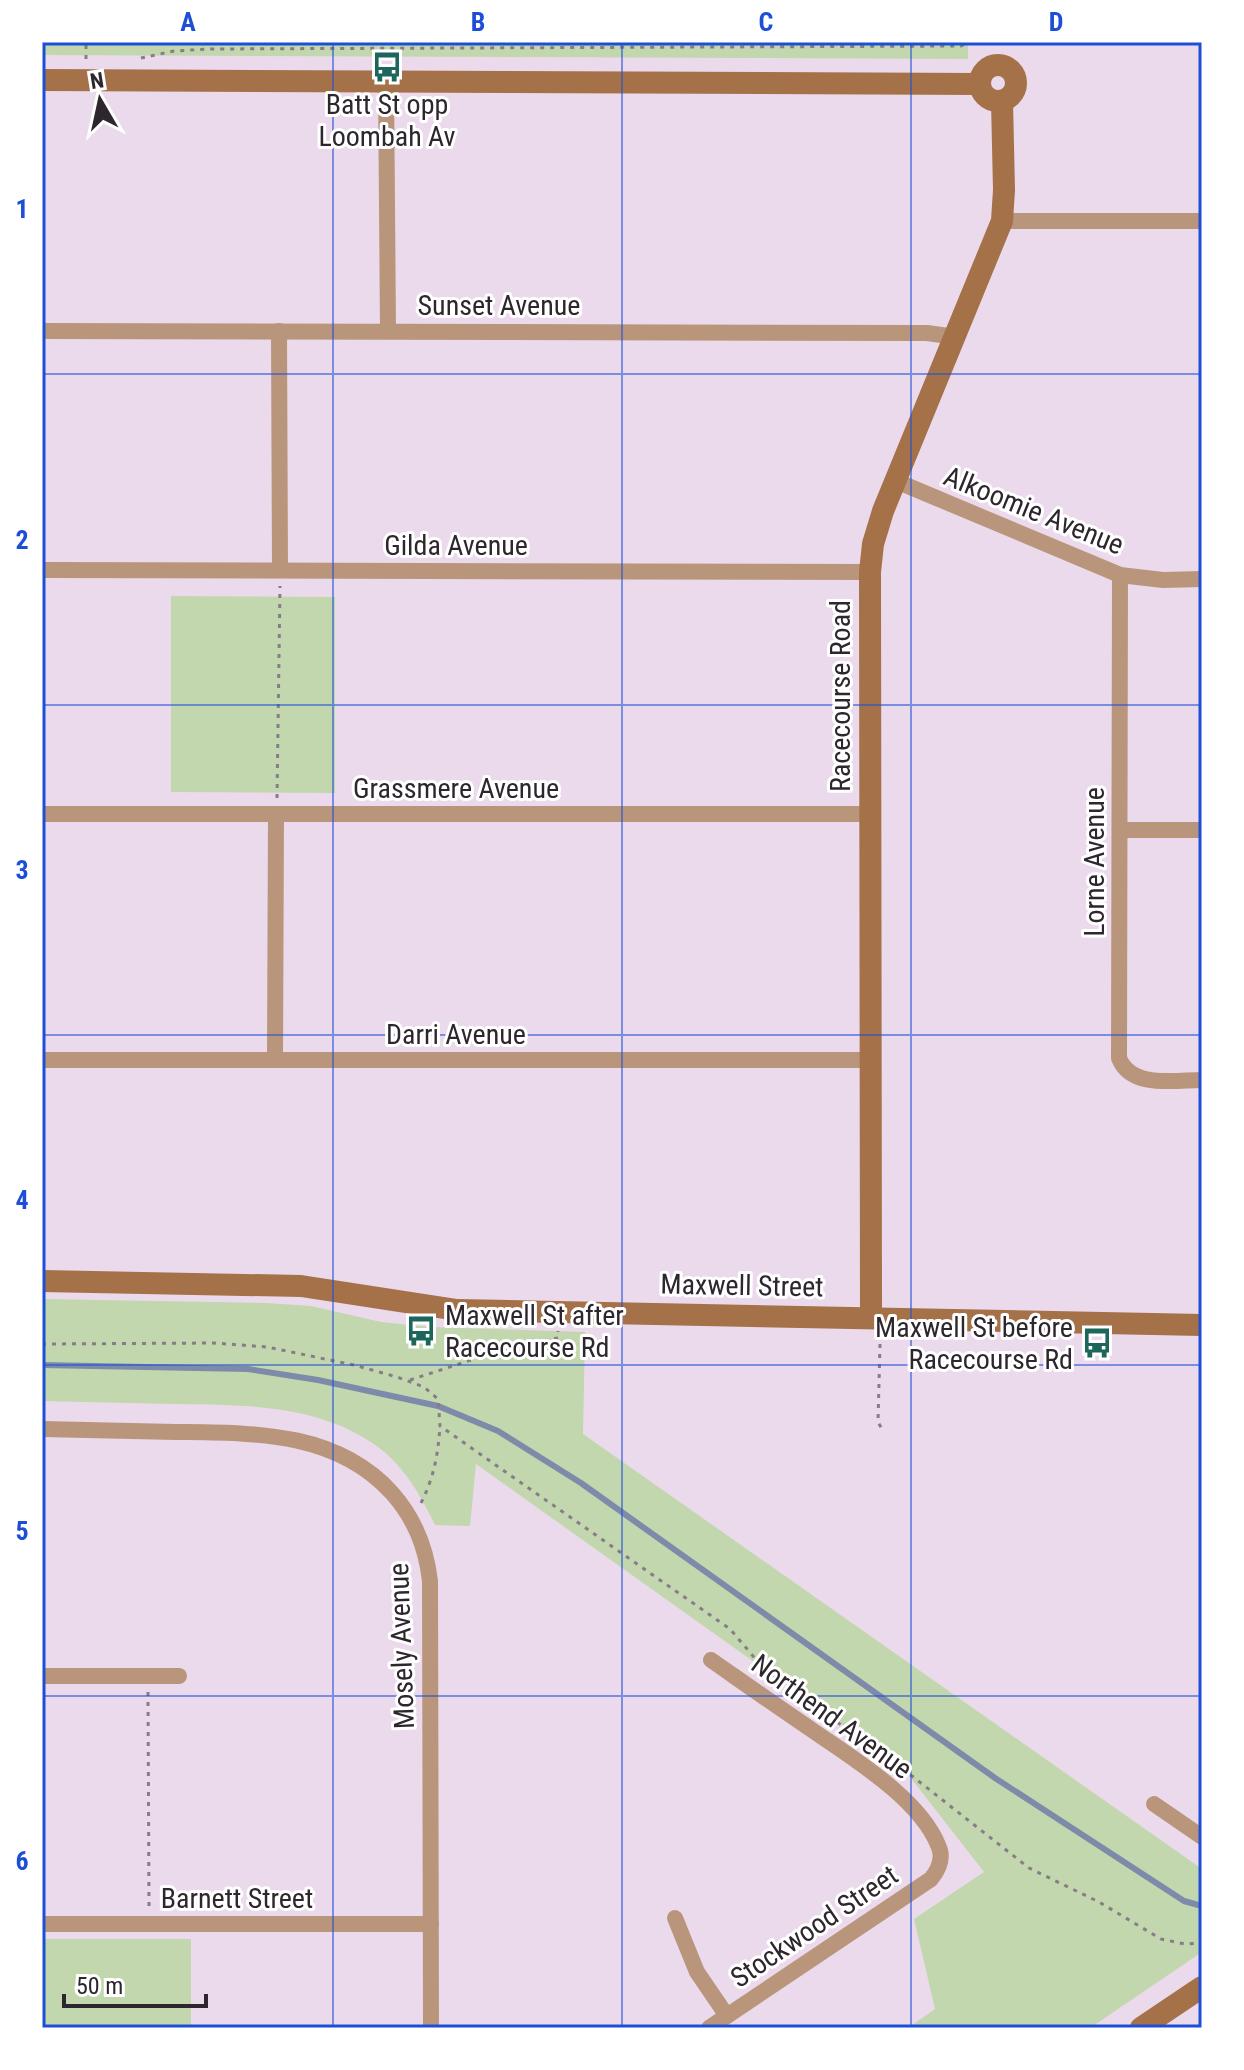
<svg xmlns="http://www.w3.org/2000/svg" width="1244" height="2070" viewBox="0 0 1244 2070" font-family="'Roboto Condensed',sans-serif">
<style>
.green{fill:#c2d7ad}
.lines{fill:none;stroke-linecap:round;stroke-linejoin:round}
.stream{stroke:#7d8aaa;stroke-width:6}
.path{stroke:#877c88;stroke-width:3;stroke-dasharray:4 6;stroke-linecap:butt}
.street{stroke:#b9967b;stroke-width:16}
.secondary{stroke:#a47148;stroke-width:22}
.grid{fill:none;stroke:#1d4ed8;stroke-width:2;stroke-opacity:0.55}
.labels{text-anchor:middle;stroke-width:6;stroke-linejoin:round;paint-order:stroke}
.poi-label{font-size:28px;fill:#2d272d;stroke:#fff}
.street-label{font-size:28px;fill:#2d272d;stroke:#fff}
.neatline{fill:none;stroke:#1d4ed8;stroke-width:3}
.grid-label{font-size:26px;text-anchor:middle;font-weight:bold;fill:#1d4ed8}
</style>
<rect width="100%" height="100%" fill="#ebdaec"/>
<g class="green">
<path d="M42,42H968V59L42,55Z"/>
<path d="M171,596L335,597V793L171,792Z"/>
<path d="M42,1299L267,1303L311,1306L381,1322L430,1327L585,1332L583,1434L1202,1869V1952L1090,2028H908L935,2009L914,1919L984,1872L903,1768L476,1464L470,1526L435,1525C421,1496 404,1466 378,1447C319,1403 240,1405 171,1404C128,1403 85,1402 42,1401Z"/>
<rect x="42" y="1939" width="149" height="89"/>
</g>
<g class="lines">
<path class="stream" d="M42,1365L248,1369L318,1380L438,1406L498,1431L581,1483L995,1778L1184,1901L1202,1906"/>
<g class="path">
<path d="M141,58L174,51L210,49L961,46L968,42"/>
<path d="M86,59V42"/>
<path d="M277,798L280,586"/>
<path d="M42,1344L214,1343L267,1347L354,1365L397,1377L424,1387L438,1399L440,1426L730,1629L759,1663L780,1681L912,1776L1029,1868L1099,1902L1161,1939L1185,1944L1202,1943"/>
<path d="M880,1344L878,1422L882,1429"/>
<path d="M410,1380L505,1349L558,1338V1331"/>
<path d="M421,1503C434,1477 438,1455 440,1426"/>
<path d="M148,1692L149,1908"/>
</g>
<g class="street">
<path d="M386,80L388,331"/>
<path d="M1002,221H1202"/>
<path d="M42,331L927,333L956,337"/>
<path d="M279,331L280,570"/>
<path d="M896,481L1120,575L1163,580L1202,579"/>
<path d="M42,570L870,572"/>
<path d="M1120,575L1119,1058C1131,1089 1175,1080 1202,1080"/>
<path d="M42,814H870"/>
<path d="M1121,830H1202"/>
<path d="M42,1060H870"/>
<path d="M275,1060L276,814"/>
<path d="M42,1429C87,1430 132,1431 176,1432C254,1433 336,1431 392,1493C415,1519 426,1547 430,1581L431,2028"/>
<path d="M42,1676H179"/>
<path d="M1154,1804L1202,1837"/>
<path d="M675,1918L697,1972L727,2016"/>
<path d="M42,1924H431"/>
<path d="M709,2028L931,1879C939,1869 944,1857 938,1845C919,1798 852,1758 812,1730C778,1707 744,1683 711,1660"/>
</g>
<g class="secondary">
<circle cx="998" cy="83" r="18"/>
<path d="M42,80L980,84"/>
<path d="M42,1281L301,1286L457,1310L1202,1325"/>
<path d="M871,1317L870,572L873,544L883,511L1002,221L1004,190L1002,101"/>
<path d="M1141,2028L1202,1987"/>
</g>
</g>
<path class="grid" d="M333,42V2028M622,42V2028M911,42V2028M42,374H1202M42,705H1202M42,1035H1202M42,1365H1202M42,1696H1202"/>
<defs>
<g id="bus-bare" transform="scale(2.4)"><path d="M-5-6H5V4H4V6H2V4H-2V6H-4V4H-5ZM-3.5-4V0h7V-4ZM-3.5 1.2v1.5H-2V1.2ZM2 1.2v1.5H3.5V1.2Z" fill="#1d665c" stroke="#fff" stroke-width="2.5" paint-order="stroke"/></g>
</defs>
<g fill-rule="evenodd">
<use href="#bus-bare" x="387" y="67"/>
<use href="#bus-bare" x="421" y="1331"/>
<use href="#bus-bare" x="1097" y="1343"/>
</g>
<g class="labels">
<g class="poi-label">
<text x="387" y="114">Batt St opp<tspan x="387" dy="32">Loombah Av</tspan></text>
<text x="445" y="1325" text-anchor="start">Maxwell St after<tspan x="445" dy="32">Racecourse Rd</tspan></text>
<text x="1073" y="1337" text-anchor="end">Maxwell St before<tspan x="1073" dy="32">Racecourse Rd</tspan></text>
</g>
<g class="street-label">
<text x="499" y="315">Sunset Avenue</text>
<text transform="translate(1034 510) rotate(22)" y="10">Alkoomie Avenue</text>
<text x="456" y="555">Gilda Avenue</text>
<text transform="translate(840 696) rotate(-90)" y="10">Racecourse Road</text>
<text x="456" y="798">Grassmere Avenue</text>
<text transform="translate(1094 862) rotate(-90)" y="10">Lorne Avenue</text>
<text x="456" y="1044">Darri Avenue</text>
<text transform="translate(742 1285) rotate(1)" y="10">Maxwell Street</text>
<text transform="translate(401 1646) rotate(-92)" y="10">Mosely Avenue</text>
<text transform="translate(832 1716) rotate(36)" y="10">Northend Avenue</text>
<text x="237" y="1908">Barnett Street</text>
<text transform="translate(814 1926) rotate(-34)" y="10">Stockwood Street</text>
</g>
</g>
<rect width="1244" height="2070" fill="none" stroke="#ffffff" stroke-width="88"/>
<g transform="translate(100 100) rotate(351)" stroke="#ffffff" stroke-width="6" paint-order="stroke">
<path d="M0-6L14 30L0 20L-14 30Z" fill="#2d272d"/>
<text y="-12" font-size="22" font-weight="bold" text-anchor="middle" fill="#2d272d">N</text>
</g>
<path d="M64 1994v12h142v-12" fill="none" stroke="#2d272d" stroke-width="4"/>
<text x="76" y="1994" font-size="24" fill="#2d272d" stroke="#ffffff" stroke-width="6" paint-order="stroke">50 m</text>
<rect x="44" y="44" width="1156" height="1982" class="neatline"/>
<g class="grid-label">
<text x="188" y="31">A</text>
<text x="478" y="31">B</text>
<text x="766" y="31">C</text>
<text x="1056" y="31">D</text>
<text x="22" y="218">1</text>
<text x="22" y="549">2</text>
<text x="22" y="879">3</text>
<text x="22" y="1209">4</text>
<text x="22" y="1540">5</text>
<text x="22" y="1870">6</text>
</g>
</svg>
